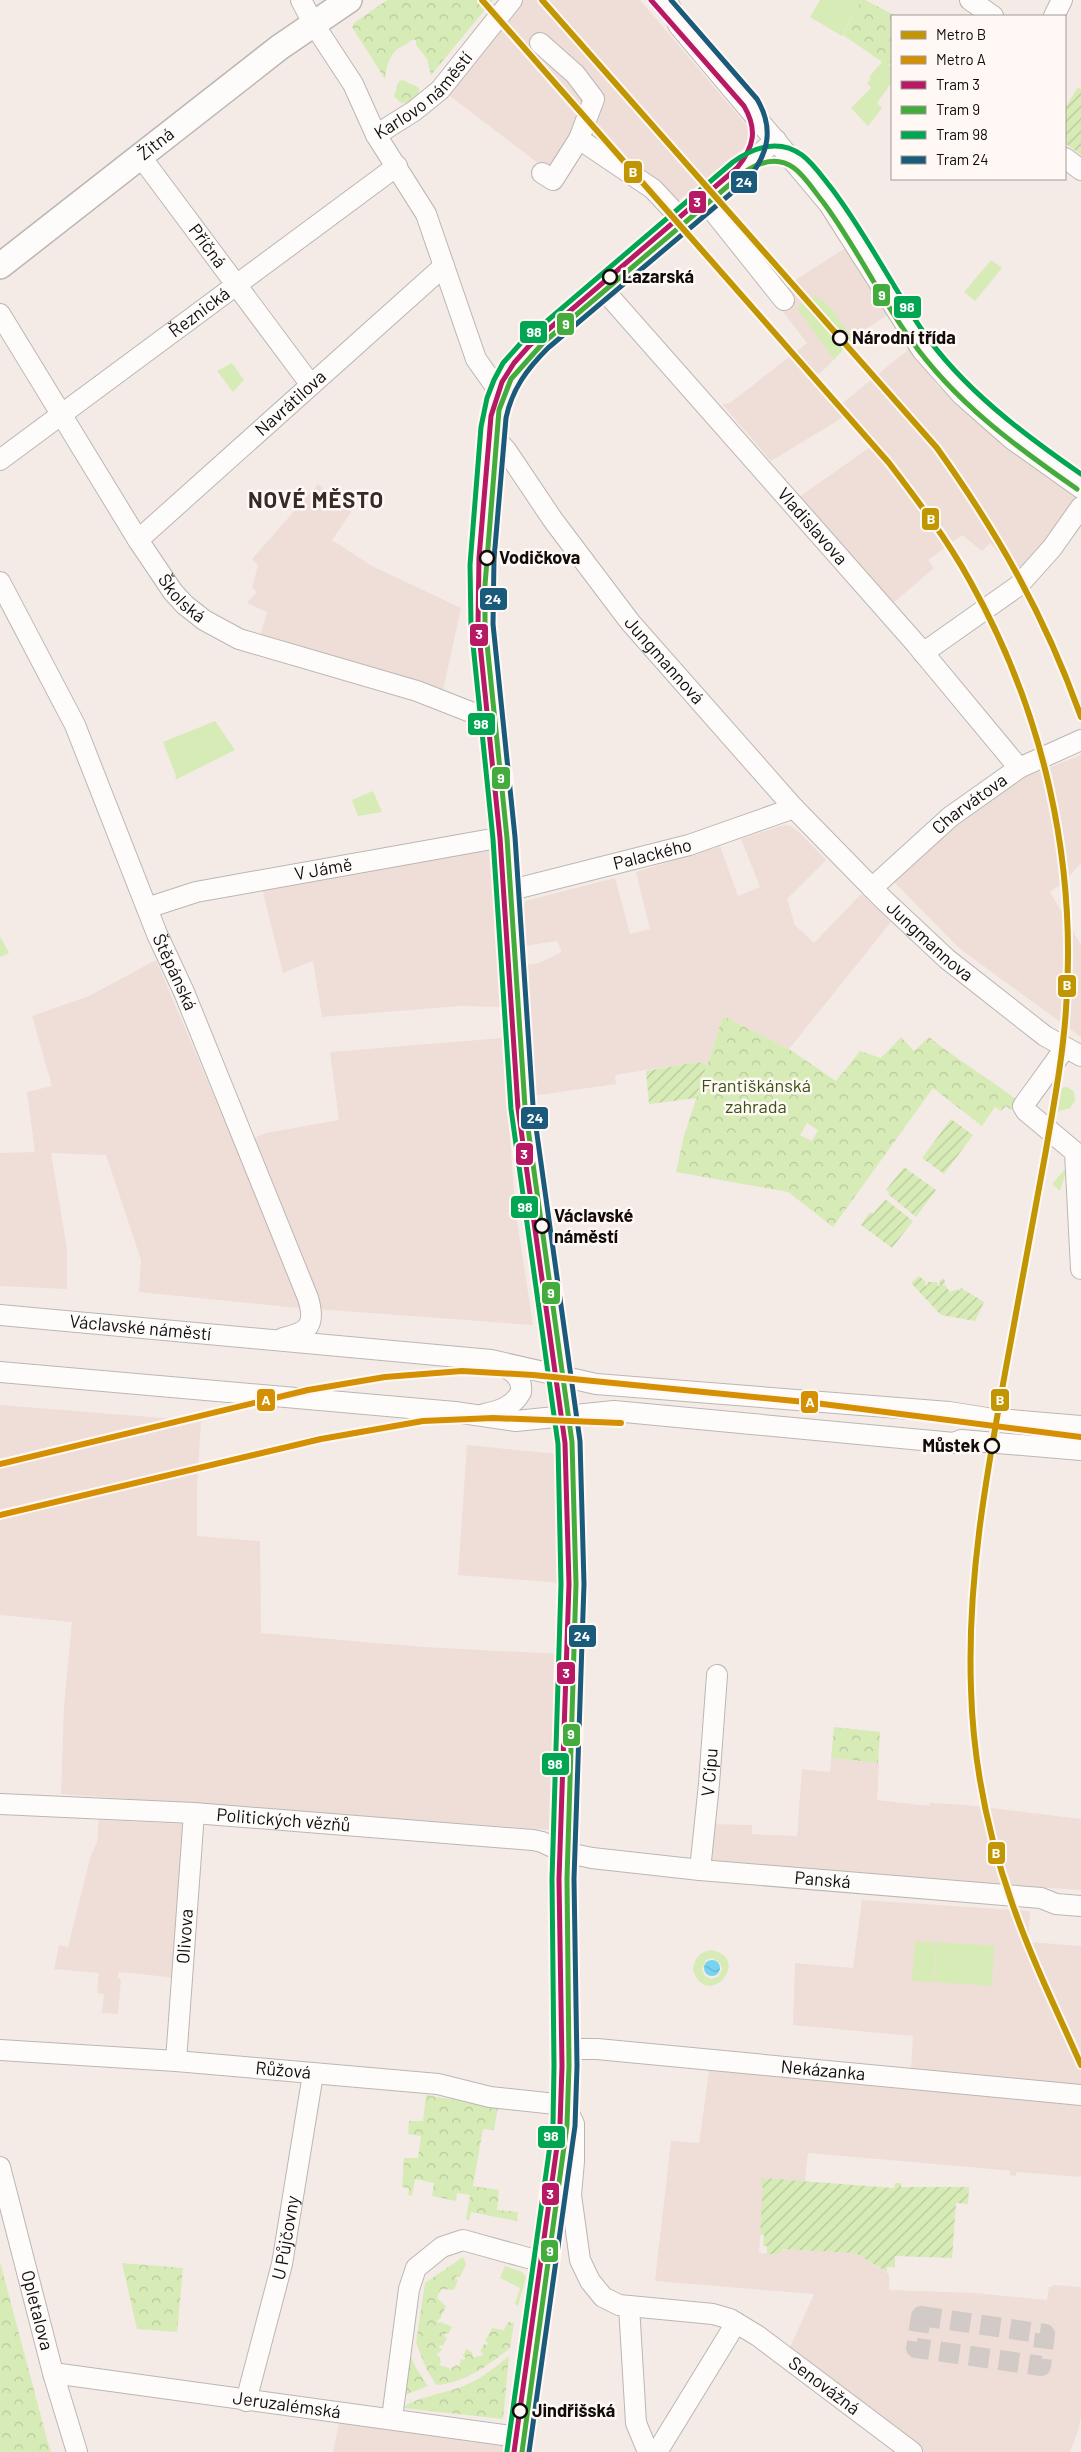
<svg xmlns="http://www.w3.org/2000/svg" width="1081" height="2452" viewBox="0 0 1081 2452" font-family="Barlow,sans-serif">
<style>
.built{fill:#eeded7}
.grass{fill:#d7ebb7;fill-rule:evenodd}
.park{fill:url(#park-crowns);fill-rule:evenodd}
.garden{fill:url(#garden-furrows)}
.water{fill:url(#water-waves)}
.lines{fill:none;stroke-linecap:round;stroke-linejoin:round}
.minor-tunnel{stroke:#d2cac6;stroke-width:20;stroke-dasharray:20 10;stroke-linecap:butt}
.minor-casing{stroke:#bcb6b3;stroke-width:22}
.major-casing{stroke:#bcb6b3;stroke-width:28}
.minor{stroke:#fdfcfb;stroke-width:20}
.major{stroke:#fdfcfb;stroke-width:25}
.tram-1-casing{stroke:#fff8f5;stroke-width:9}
.tram-2-casing{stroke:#fff8f5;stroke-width:9}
.tram-3-casing{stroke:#fff8f5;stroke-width:9}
.tram-4-casing{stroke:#fff8f5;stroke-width:9}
.tram-1{stroke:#b71965;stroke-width:5}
.tram-2{stroke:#43ac3c;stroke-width:5}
.tram-3{stroke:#00a651;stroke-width:5}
.tram-4{stroke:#1a5a7b;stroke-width:5}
.metro-1-casing{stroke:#fff8f5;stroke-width:10}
.metro-2-casing{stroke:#fff8f5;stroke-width:10}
.metro-1{stroke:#c19602;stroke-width:6}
.metro-2{stroke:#d48f02;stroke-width:6}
.stop-dot{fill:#fff8f5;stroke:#110c0a;stroke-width:2.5}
.labels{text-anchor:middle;stroke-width:5;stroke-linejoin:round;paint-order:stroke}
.street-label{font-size:18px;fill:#110c0a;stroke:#fff8f5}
.stop-label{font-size:18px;font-weight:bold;fill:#110c0a;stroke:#fff8f5;text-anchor:start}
.park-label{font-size:18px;fill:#3a5413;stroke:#fff8f5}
.district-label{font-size:22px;font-weight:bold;letter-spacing:1px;fill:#372b26;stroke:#fff8f5}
.line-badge{stroke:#fff8f5;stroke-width:2}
.badge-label{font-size:14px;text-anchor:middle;font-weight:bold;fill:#fff}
</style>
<defs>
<pattern id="park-crowns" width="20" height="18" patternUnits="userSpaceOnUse" patternTransform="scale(1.25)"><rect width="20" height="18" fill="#d7ebb7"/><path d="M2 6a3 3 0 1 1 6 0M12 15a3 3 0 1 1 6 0" fill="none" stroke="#b8c89c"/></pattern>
<pattern id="garden-furrows" width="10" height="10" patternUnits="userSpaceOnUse" patternTransform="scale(1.25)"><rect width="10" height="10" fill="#d7ebb7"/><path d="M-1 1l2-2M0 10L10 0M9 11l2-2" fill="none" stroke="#b8c89c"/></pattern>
<pattern id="water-waves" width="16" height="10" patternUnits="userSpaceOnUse" patternTransform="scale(1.25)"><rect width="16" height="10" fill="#76d3f1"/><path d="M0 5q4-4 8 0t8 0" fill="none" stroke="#65b4cd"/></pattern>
</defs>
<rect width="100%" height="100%" fill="#f4ebe7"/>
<g class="built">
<path d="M521,0H640L748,127L749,139L742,150L667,210L570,142L552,173L543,167L446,93Z"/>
<path d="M847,247L888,315L857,334L827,367L816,376L840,405L909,349L938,386L1018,456L1081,499L1046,544L1016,574L990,543L982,551L962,535L928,560L934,568L892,604L799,497L873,445L863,433L847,415L771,461L722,404L730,403L807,343L773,299L797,279Z"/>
<path d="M318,484L352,511L332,540L372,566L461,608L442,695L260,636L267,612L247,603L257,592L252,588L258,565L252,559Z"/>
<path d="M1081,755V863L1064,882L1050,892L1081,945V1037L960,949L889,877L929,839L1018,780Z"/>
<path d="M784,825L791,826L799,832L826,860L787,899L795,925L814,943L861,894L891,922L789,1049L723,1016L707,1064L697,1062L615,1075L616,1084L531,1096L525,965L539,963L562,952L557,941L524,946L523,906L525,901L615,878L630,934L650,929L636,872L720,846L738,896L760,887L741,839Z"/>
<path d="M490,845L501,1007L460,1006L322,1017L313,961L283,973L261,885Z"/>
<path d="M156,960L235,1146L266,1133L339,1120L330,1052L503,1038L515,1207L533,1325L288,1307L139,1292L141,1260L106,1155L51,1153L67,1249V1289L0,1286V1153L35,1152L27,1092L52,1086L32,1016L89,996Z"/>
<path d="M0,1405L201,1421L197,1486V1536L260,1541L261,1633L423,1647L560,1654L551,1830L61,1794L64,1706L72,1622L0,1615Z"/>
<path d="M467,1445L557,1454L562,1583L458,1575Z"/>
<path d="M831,1758L879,1763L877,1800L930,1806V1803L967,1805L1081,1819V1890L709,1866L710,1824L752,1825V1834L797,1836L802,1769L830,1772Z"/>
<path d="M99,1820L187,1824L178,1978L119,1972L118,1978L121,1979L118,2014L102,2013L104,1994L97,1993L99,1973L54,1969L59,1945L68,1947L90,1858L97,1842Z"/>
<path d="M862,1900L1030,1911L1028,1942L1081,1946V2177L1016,2172V2176L1010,2175V2171L981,2168L808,2153L805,2181L764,2186L759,2253L780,2254V2249L855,2253L889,2274V2290L975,2293L1047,2300L1049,2287H1052V2285L1081,2287V2416L1078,2431L1070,2452H925L787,2354L814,2294L655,2281L671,2141L699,2143L710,2065L911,2069L913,2036L793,2025L795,1963L853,1968Z"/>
<path d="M340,2419L508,2439L509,2447L507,2452H333Z"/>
</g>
<g class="grass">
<path d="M820,0H861L842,36L810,17Z"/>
<path d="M882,62L892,67V82L877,103L882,108L868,126L851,108L871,88L867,83L871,79L869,77Z"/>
<path d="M991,260L1002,268L975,301L964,292Z"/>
<path d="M817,294L816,297C833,303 841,326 853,338L834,360L797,308Z"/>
<path d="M232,363L244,380L233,392L217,371Z"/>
<path d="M215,721L235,750L175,780L176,776L163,742Z"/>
<path d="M373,791L382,812L358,816L352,800Z"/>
<path d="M0,936L9,953L0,957Z"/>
<path d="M1068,1087L1074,1092L1075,1101L1070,1108L1057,1112L1051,1105C1050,1094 1057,1087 1068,1087Z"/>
<path d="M1064,1170L1066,1172L1060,1191L1052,1184Z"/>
<path d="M915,1941L936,1943L933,1982L912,1981Z"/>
<path d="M937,1942L994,1946L992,1986L934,1982Z"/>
<path d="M711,1950C754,1958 707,2012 693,1970C694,1958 700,1952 711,1950ZM712,1958L720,1963L722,1969L718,1977L711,1979L705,1976L702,1970L706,1960Z"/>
<path d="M505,2266L522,2272L526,2277L518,2306L515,2304L520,2288L500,2278Z"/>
</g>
<g class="park">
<path d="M387,0H493L431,75L427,59L416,45V40C409,39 410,43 405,45C390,51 387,64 385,79L352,27L354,23Z"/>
<path d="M861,0H865L896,16H892V60L888,66L843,35Z"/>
<path d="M403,80L419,88V94L412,102L401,103L394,96L399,81Z"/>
<path d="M723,1016L789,1049L836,1081L860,1051L881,1058L901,1037L914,1051L929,1037C957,1060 989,1078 1018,1101L1011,1110L1006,1106L1001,1111L995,1107L982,1126L933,1088L833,1227L788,1192L676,1172L684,1136ZM807,1123L818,1130L812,1141L800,1135Z"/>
<path d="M834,1727L880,1732L878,1763L831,1758Z"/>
<path d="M426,2095L498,2107L494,2130L483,2129L473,2186L499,2190L497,2210L518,2212L517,2221L471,2212L469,2220L466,2219L470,2195L457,2193L456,2201L432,2196L434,2183L415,2179L412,2196L408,2195L409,2188L402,2187L404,2158H418L421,2136L408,2134L409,2121H423Z"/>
<path d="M463,2257L466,2264L460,2277L457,2276L455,2278L458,2280L454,2290L441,2289L437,2298L446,2306L440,2319L437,2320L438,2323L441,2322L452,2327L448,2334L446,2333L444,2336L447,2338L443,2346L440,2345L439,2347L442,2349L439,2353L436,2354L439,2356L441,2362L439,2365L449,2368L450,2371L451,2368L457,2365L459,2367L461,2359L464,2360L466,2358L463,2356L466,2349L472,2352L473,2357L482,2356L483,2353L480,2352L484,2344L487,2345L488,2343L485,2341L492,2328L504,2330L508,2322L514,2323L510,2348C488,2365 466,2383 436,2385L427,2370L416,2343L425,2283Z"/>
<path d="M0,2262L48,2443L51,2452H0Z"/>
<path d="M122,2263L183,2268L177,2332L137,2329Z"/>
<path d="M410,2354L416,2368L428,2386L405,2395Z"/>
<path d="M509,2356L503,2419L403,2408C411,2398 453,2392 468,2384C483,2377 496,2367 509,2356Z"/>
</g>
<g class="garden">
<path d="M1078,87L1081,89V155L1065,143V108Z"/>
<path d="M697,1062L707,1064L696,1098L649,1104L646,1071Z"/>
<path d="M951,1119L973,1135L944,1174L922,1158Z"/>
<path d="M904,1167L936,1190L916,1217L888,1194L889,1192L886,1190Z"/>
<path d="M885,1199L913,1221L892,1248L861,1225L870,1212L873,1214Z"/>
<path d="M919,1276L926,1282L925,1285L927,1286L928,1282H937L938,1286H940L939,1281L944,1278L945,1283L942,1285H945L950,1292L958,1289L960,1291L961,1288L984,1302L975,1321L941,1315L911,1283Z"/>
<path d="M761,2178L894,2188L895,2183H901V2187H969L968,2204L956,2203L952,2258L895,2256V2267H887V2272L855,2253L781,2249L780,2254H767V2246H763L764,2235H760L763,2187L761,2186Z"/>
</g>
<circle class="water" cx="712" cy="1968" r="8"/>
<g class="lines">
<path class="minor-tunnel" d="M921,2316L1045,2334L1041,2366L916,2348Z"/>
<g class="minor-casing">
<g id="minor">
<path d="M301,0L313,23L353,84L376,135L426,214L476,359L500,393"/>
<path d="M667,0L679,26L829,204L922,350L962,395L1012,439L1081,488"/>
<path d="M970,0L993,16"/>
<path d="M1054,16L1062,0"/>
<path d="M540,43L575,74L594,99L579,139"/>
<path id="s1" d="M376,135L414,111L440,90L512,0"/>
<path id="s2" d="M776,140L527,353L509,374L495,409L481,558L482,610L503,837L522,1110L569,1443L573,1534L563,1852L565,2105L574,2124V2161L571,2195L580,2260L590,2281L603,2297L619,2305L713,2314L730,2319L758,2336L912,2452"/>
<path id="s3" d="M141,157L311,385"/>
<path d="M1065,158L1081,170"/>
<path d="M542,173L553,180L579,139L653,189L682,220"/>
<path d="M705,201L784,300"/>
<path id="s4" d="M602,288L916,644L1019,768"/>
<path id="s5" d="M0,314L138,540L173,592L185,605L204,620L239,639L417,691L491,720"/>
<path id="s6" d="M492,435L506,450L553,520L630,622L794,808L883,899L947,959L1045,1036L1081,1056"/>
<path id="s7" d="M0,460L397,166"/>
<path id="s8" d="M138,540L444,266"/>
<path id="s9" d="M0,582L75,725L157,934L184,992L308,1298C316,1325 309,1332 283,1338"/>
<path d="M923,653L1018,586L1052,548L1081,507"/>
<path id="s10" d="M872,888L950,817L1019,768L1081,740"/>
<path id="s11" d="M507,891L689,845L794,808"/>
<path id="s12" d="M147,908L196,892L503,837"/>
<path d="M1065,1048L1023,1106L1026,1111L1075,1152L1081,1269"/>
<path id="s13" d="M0,1315L491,1360L596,1384L949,1412L987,1418L1081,1426"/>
<path d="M0,1372L455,1412L516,1421L614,1411L954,1443L961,1440L1081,1450"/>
<path d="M484,1414C499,1411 513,1407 521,1392C523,1377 511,1370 499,1364"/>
<path id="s14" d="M0,1804L194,1813L533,1840L542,1842L563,1852L592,1858L700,1870L1041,1898L1056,1904L1081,1906"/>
<path id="s15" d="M700,1870L709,1784L717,1675"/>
<path id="s16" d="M565,2049H597L1081,2095"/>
<path id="s17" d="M0,2050L176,2061L438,2084L490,2097L565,2105"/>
<path id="s18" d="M176,2061L194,1813"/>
<path id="s19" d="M0,2167L53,2373L77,2452"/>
<path d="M629,2306L636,2423L648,2452"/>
<path id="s20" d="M53,2373L511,2436L519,2442L517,2452"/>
<path id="s21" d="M246,2401L282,2264L313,2074"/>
<path d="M392,2418L409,2289L416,2268L442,2247L463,2240L528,2258"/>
<path d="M657,2452L736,2323"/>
</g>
</g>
<g class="major-casing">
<g id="major">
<path id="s22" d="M0,266L280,47L349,0"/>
</g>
</g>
<use href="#minor" class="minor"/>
<use href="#major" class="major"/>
<g class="tram-1-casing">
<path id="tram-1" d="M514,2452L560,2125L562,2066L559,1879L569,1584L565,1443L518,1108L500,838L478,625L479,558L491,416L502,382L514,363L529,346L737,168C754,147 758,130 744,106L651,0"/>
</g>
<g class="tram-2-casing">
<path id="tram-2" d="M522,2452L567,2125L569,2066L567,1879L576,1584L572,1442L525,1107L507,838L485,624V585L499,410L511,379L543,343L742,174C757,163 776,155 794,168C805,176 814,191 823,202C856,246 879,296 911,340C955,402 1015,446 1077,489"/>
</g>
<g class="tram-3-casing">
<path id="tram-3" d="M507,2451L553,2124L554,2066L552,1879L561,1584L558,1444L511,1109L493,839L471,625L470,565L481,427L487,398L494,380L503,363L520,344L733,162C754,147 779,139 802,155C814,164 823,178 832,189C866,234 891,284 922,330C963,389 1022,433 1081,474"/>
</g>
<g class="tram-4-casing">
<path id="tram-4" d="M529,2452L575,2126L577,2066L574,1879L584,1584L580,1441L533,1106L515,837L493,624L494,559L506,418C512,389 527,369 548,348L748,179C769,153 774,128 757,99L671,0"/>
</g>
<use href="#tram-1" class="tram-1"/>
<use href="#tram-2" class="tram-2"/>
<use href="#tram-3" class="tram-3"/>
<use href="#tram-4" class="tram-4"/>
<g class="metro-1-casing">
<g id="metro-1">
<path d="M482,0L889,463C918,501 947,539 970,581C1043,711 1077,860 1066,1009C1063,1056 1054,1103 1046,1150C1033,1224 1019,1298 1005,1373C986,1477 967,1582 971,1689C973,1761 988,1835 1012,1903C1031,1958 1057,2011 1081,2065"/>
<path d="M542,0L937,448C999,535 1045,616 1081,717"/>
</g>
</g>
<g class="metro-2-casing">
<g id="metro-2">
<path d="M0,1464L308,1390L385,1377L462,1371L533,1375L815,1403L1081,1437"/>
<path d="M0,1515L321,1439L423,1421L493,1418L621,1423"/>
</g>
</g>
<use href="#metro-1" class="metro-1"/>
<use href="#metro-2" class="metro-2"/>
</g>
<g class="stop-dot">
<circle cx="610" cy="277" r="7"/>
<circle cx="840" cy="338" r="7"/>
<circle cx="487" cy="558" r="7"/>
<circle cx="542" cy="1226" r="7"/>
<circle cx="992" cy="1446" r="7"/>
<circle cx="520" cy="2411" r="7"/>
</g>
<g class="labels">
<g class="street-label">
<text dy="6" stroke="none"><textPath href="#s1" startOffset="62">Karlovo náměstí</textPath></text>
<text dy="6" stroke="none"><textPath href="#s22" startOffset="198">Žitná</textPath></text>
<text dy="6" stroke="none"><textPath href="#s3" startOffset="111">Příčná</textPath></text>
<text dy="6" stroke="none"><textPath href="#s7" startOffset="248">Řeznická</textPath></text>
<text dy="6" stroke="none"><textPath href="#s8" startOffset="205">Navrátilova</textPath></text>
<text dy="6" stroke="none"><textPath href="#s4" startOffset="318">Vladislavova</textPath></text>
<text dy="6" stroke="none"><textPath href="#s5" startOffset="338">Školská</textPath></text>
<text dy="6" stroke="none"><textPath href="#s6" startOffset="284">Jungmannová</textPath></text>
<text dy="6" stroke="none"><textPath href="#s10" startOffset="129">Charvátova</textPath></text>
<text dy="6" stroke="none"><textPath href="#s11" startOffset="150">Palackého</textPath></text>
<text dy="6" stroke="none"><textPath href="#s12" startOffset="181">V Jámě</textPath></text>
<text dy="6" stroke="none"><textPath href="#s6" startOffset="671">Jungmannova</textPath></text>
<text dy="6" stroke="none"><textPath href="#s9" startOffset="428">Štěpánská</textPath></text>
<text dy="6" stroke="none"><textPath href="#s13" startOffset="141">Václavské náměstí</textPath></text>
<text dy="6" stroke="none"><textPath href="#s15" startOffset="98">V Cípu</textPath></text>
<text dy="6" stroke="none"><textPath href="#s14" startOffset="284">Politických vězňů</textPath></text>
<text dy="6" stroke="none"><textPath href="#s14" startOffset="828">Panská</textPath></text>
<text dy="6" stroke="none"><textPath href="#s18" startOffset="125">Olivova</textPath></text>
<text dy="6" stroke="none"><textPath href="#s17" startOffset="284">Růžová</textPath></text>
<text dy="6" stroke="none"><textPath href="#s16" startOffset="259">Nekázanka</textPath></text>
<text dy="6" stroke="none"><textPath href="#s21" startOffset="168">U Půjčovny</textPath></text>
<text dy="6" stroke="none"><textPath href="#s19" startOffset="148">Opletalova</textPath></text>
<text dy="6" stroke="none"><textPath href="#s2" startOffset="2542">Senovážná</textPath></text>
<text dy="6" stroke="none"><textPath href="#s20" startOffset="236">Jeruzalémská</textPath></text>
</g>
<g class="stop-label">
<text x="622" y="283">Lazarská</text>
<text x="852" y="344">Národní třída</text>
<text x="499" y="564">Vodičkova</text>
<text x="554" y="1222">Václavské<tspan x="554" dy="21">náměstí</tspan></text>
<text x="980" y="1452" text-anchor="end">Můstek</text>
<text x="532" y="2417">Jindřišská</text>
</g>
<g class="park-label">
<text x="756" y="1092">Františkánská<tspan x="756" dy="21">zahrada</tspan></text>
</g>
<g class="district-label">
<text x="316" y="508">NOVÉ MĚSTO</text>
</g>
</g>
<g class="line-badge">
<rect x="623" y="160" width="20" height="24" rx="5" fill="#c19602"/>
<rect x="730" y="170" width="28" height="24" rx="5" fill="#1a5a7b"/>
<rect x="688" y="190" width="19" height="24" rx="5" fill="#b71965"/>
<rect x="872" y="283" width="19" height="24" rx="5" fill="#43ac3c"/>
<rect x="893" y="295" width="29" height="24" rx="5" fill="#00a651"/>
<rect x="556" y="312" width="19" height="24" rx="5" fill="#43ac3c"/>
<rect x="519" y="320" width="29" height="24" rx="5" fill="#00a651"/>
<rect x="921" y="507" width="19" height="24" rx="5" fill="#c19602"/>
<rect x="479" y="587" width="29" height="24" rx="5" fill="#1a5a7b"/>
<rect x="469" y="623" width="20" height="24" rx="5" fill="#b71965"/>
<rect x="467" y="712" width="29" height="24" rx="5" fill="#00a651"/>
<rect x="491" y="766" width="20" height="24" rx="5" fill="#43ac3c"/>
<rect x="1057" y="974" width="20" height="24" rx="5" fill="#c19602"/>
<rect x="520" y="1106" width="29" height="24" rx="5" fill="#1a5a7b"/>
<rect x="515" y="1142" width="19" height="24" rx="5" fill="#b71965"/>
<rect x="510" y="1195" width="29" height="24" rx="5" fill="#00a651"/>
<rect x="541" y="1281" width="20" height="24" rx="5" fill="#43ac3c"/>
<rect x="990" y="1388" width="20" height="24" rx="5" fill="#c19602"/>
<rect x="256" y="1388" width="20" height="24" rx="5" fill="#d48f02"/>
<rect x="800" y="1390" width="19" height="24" rx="5" fill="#d48f02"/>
<rect x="568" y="1624" width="29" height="24" rx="5" fill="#1a5a7b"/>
<rect x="556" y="1661" width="20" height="24" rx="5" fill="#b71965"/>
<rect x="562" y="1723" width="19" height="24" rx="5" fill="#43ac3c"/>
<rect x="541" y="1752" width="29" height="24" rx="5" fill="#00a651"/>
<rect x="987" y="1841" width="19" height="24" rx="5" fill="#c19602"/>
<rect x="537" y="2125" width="29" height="24" rx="5" fill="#00a651"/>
<rect x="541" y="2182" width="19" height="24" rx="5" fill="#b71965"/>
<rect x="540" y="2239" width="19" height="24" rx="5" fill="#43ac3c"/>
</g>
<g class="badge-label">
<text x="633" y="177">B</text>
<text x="744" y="187">24</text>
<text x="697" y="207">3</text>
<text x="882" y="300">9</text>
<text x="907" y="312">98</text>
<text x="566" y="329">9</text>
<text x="534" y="337">98</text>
<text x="931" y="524">B</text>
<text x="493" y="604">24</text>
<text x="479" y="639">3</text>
<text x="481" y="729">98</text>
<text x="501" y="783">9</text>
<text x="1067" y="990">B</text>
<text x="535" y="1123">24</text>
<text x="524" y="1159">3</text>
<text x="525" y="1212">98</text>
<text x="551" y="1298">9</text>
<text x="1000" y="1405">B</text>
<text x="266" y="1405">A</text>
<text x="810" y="1407">A</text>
<text x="582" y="1641">24</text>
<text x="566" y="1678">3</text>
<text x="571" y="1739">9</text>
<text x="555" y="1769">98</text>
<text x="996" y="1858">B</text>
<text x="551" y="2141">98</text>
<text x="550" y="2199">3</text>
<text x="550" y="2256">9</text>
</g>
<rect x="891" y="15" width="175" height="165" fill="#fff8f5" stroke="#a09a97"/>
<rect x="901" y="31" width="25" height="8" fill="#c19602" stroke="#a09a97"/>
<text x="936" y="40" font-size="15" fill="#110c0a">Metro B</text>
<rect x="901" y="56" width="25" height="8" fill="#d48f02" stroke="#a09a97"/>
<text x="936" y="65" font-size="15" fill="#110c0a">Metro A</text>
<rect x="901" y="81" width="25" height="8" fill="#b71965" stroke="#a09a97"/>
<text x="936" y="90" font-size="15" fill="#110c0a">Tram 3</text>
<rect x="901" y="106" width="25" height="8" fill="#43ac3c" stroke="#a09a97"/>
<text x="936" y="115" font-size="15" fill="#110c0a">Tram 9</text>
<rect x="901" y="131" width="25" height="8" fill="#00a651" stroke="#a09a97"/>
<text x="936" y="140" font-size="15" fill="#110c0a">Tram 98</text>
<rect x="901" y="156" width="25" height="8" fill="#1a5a7b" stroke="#a09a97"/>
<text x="936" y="165" font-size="15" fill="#110c0a">Tram 24</text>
</svg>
